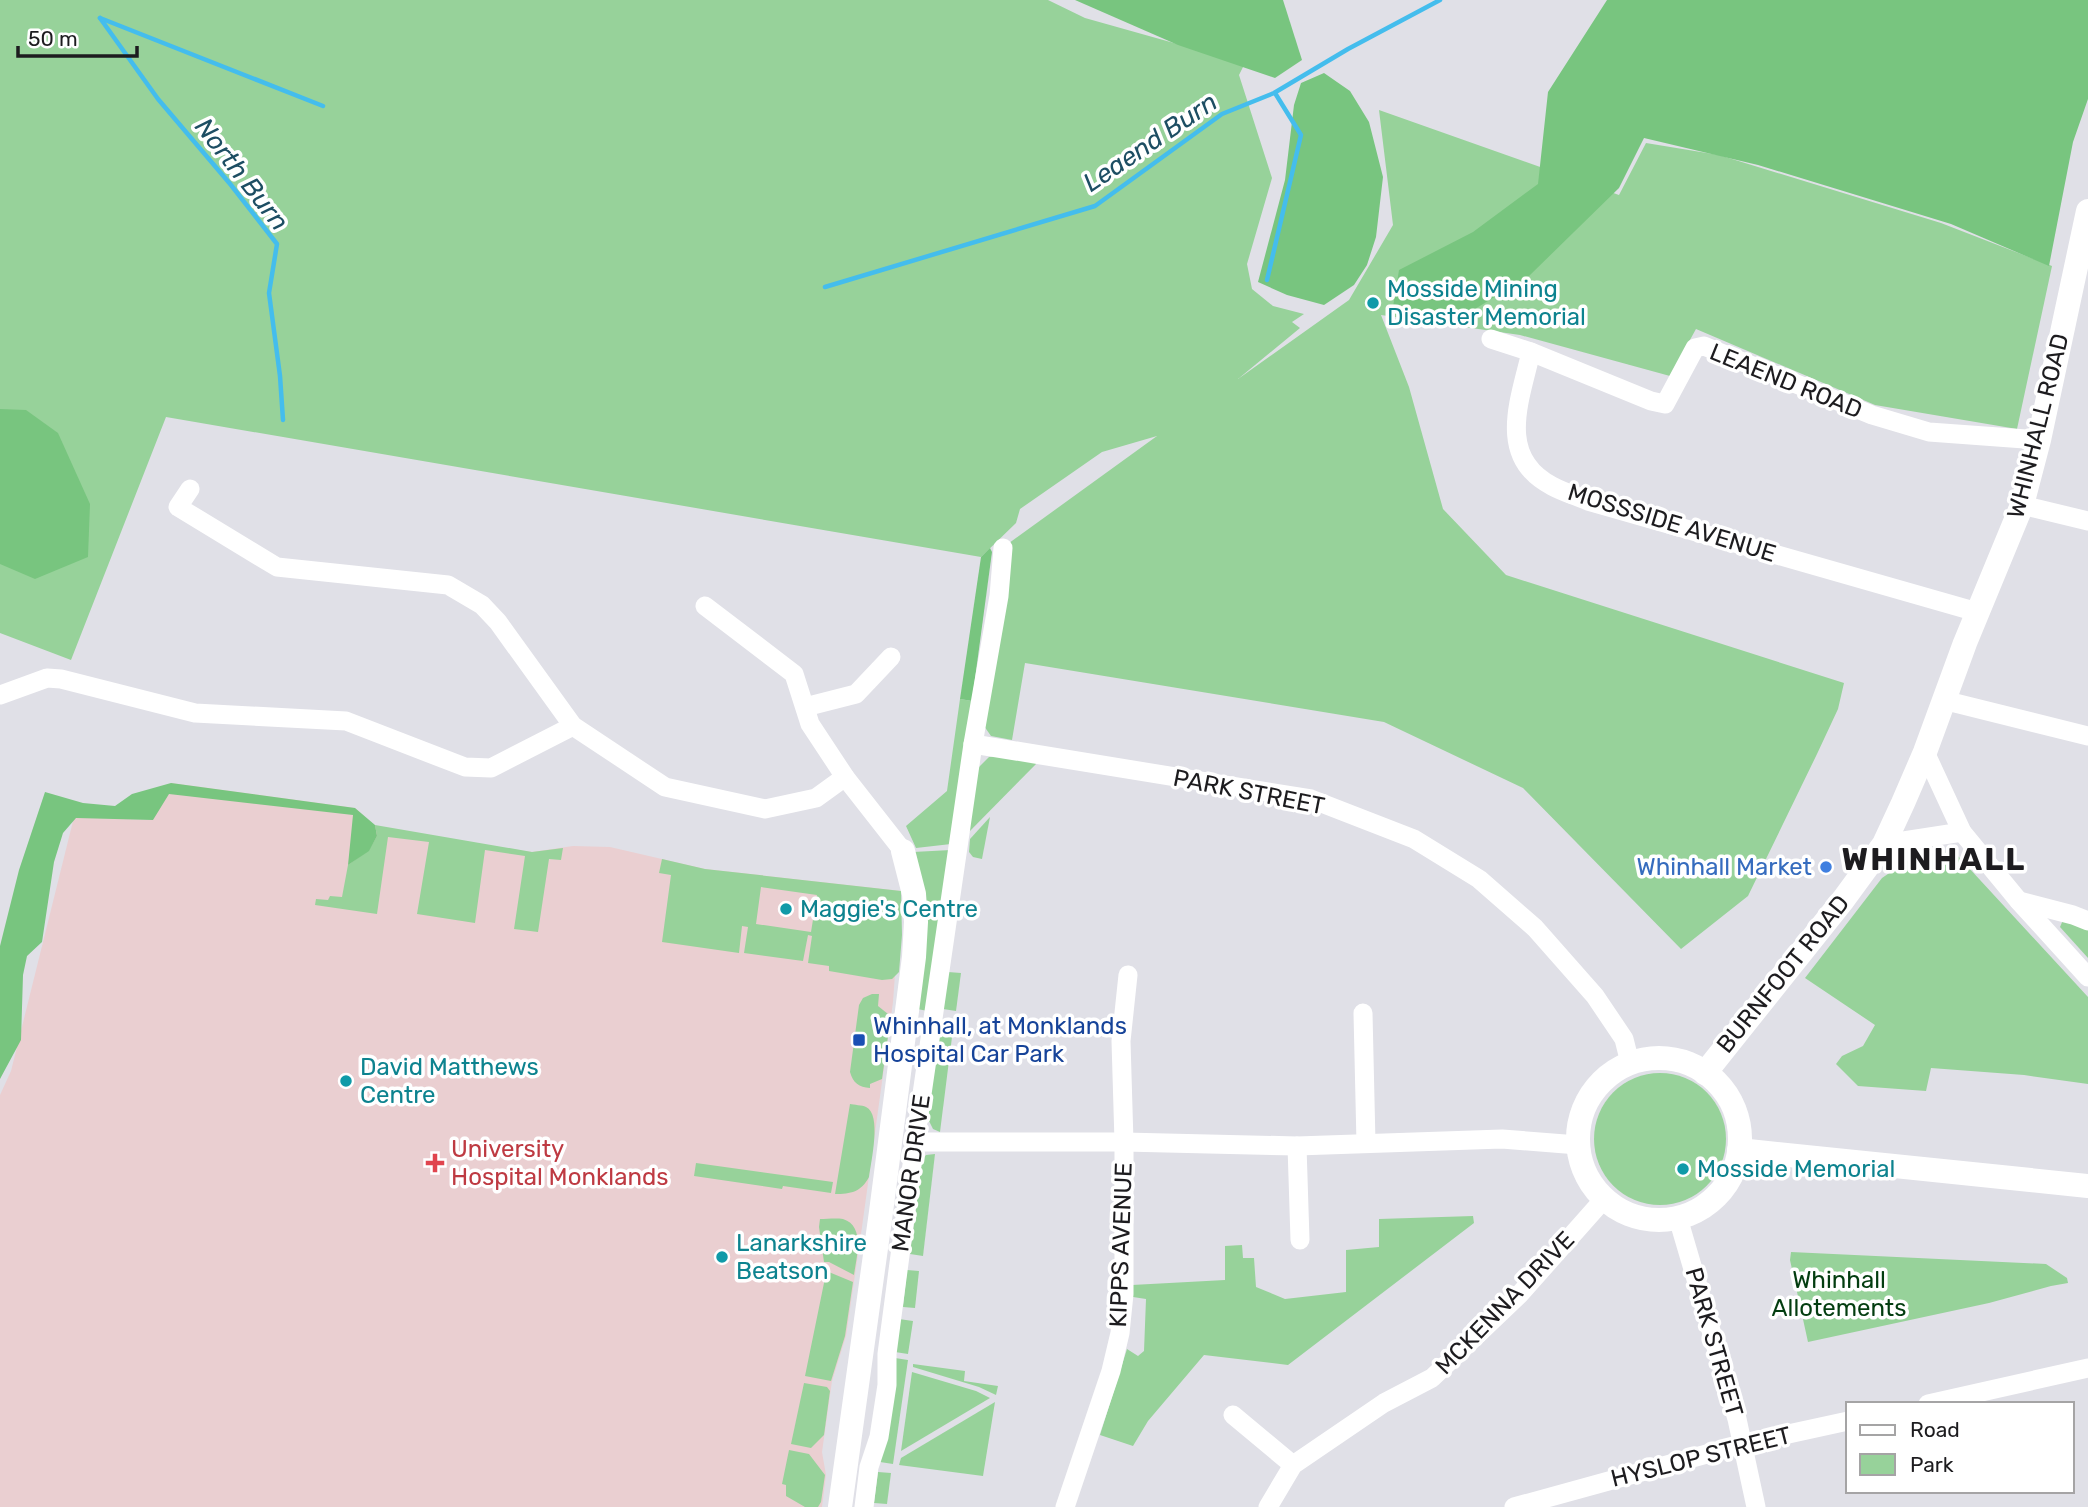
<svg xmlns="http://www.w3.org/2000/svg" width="2088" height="1507" viewBox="0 0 2088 1507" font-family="Rubik,sans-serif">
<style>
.medical{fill:#eacfd1}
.green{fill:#97d29a;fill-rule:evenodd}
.forest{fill:#78c57f}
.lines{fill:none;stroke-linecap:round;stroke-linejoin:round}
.stream{stroke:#44bded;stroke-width:4.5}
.minor{stroke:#fff;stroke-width:19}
.tertiary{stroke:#fff;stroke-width:24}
.culture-dot{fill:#0f9aa8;stroke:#fff;stroke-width:2.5}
.shop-dot{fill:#3f7fe0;stroke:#fff;stroke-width:2.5}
.transit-dot{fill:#1a4fb4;stroke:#fff;stroke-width:2.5}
.health-dot{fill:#e0444e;stroke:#fff;stroke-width:2.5}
.labels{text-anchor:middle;stroke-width:7;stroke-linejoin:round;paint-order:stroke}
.culture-label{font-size:24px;fill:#0d838f;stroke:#fff;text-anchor:start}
.street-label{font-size:24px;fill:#1d1c1f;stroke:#fff}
.shop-label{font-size:24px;fill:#366cbe;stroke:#fff;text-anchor:end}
.transit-label{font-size:24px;fill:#164399;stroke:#fff;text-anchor:start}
.health-label{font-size:24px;fill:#be3a42;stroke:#fff;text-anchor:start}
.park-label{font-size:24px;fill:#033d10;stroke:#fff}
.water-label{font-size:26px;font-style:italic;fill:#1d4e63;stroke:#fff}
.district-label{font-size:32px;font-weight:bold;letter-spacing:2px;fill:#1d1c1f;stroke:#fff}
</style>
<rect width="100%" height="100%" fill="#e0e0e7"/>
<path class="medical" d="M171,783L355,808L375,826L457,841L532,852L573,846L610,847L705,869L901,891L893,1002L862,1227L846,1336L832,1381L822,1452L826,1475L822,1507H0V1095L11,1071L74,817L153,820Z"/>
<g class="green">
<path d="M0,0H1048L1085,18L1245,63L1239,75L1272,178L1247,264L1252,289L1273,306L1304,314L1292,322L1300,328L1238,379L1349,300L1393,225L1379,110L1619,195L1646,143L1719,155L1941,223L2052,266L2017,429L1875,405L1696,329L1670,376L1520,335L1381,315L1409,387L1443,509L1506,575L1844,683L1838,709L1817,754L1748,896L1681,949L1523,788L1384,722L1025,663L1012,740L991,736L984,726L1005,546L1157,436L1102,452L1020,509L1016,523L981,557L166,417L71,660L0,633Z"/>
<path d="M960,699L972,701L951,844L916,848L906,826L947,791Z"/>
<path d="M998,756L1038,762L967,834L978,768L989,757Z"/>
<path d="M990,817L982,859L973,857L969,852L970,839Z"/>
<path d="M375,825L532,852L563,848L561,860L549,859L538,932L514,929L525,856L485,850L475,923L417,914L429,842L388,837L377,914L315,905L316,899L328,900L330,896L342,897L348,865L369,850L377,836Z"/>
<path d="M951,850L928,1011L917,1009L913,852Z"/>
<path d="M1943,852L1957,855L2088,997V1084L2024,1075L1931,1068L1926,1091L1858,1086L1836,1064L1842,1056L1863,1046L1875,1025L1805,978L1882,878L1907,861L1925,854Z"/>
<path d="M662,859L705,869L901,891L902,935L899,972L892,979L882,980L829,971V966L808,963L812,936L808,935L803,961L744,953L748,927L742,926L739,953L662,942L671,875L659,873ZM761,887L817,895L811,932L756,924Z"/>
<path d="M2063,920L2088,929V958L2060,927Z"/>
<path d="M948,972L961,973L956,1011L943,1009Z"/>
<path d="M872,994H879L878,1006L888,1014L889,1029L882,1079L870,1084V1088C859,1087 853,1083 850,1072L859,1005L863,998Z"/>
<path d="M940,1027L953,1029L940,1132L933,1129L929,1121L928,1114Z"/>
<circle cx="1660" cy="1139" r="66"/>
<path d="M850,1104C854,1105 862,1105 866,1107C882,1114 871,1162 869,1177C861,1192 851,1194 835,1194Z"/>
<path d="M935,1154L923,1256L910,1254L922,1160L926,1155Z"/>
<path d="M696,1163L833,1182L831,1193L783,1186L782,1189L694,1176Z"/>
<path d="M1473,1216L1474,1223L1288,1365L1204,1355L1148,1421L1133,1446L1100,1435L1127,1349L1138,1356L1144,1351L1146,1299L1133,1297L1132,1285L1225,1280V1246L1242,1245L1243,1258H1254L1256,1287L1285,1299L1346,1292V1250L1379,1247V1219Z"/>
<path d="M820,1219C827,1219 836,1218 843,1219C866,1226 856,1259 854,1275L829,1262H824L819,1227Z"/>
<path d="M1791,1252L2046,1264L2067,1278L2068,1283L2051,1286L1989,1303L1808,1342L1790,1260Z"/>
<path d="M824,1270L853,1282L845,1336L831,1381L805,1376L824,1283Z"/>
<path d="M907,1270L919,1271L915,1308L903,1307Z"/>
<path d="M899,1319L913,1321L908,1354L895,1352Z"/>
<path d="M895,1358L908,1360L893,1464L880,1462Z"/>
<path d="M913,1364L965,1371L964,1381L998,1386L996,1395L979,1387L913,1367Z"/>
<path d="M912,1372L976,1391L990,1398L901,1451Z"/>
<path d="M804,1383L827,1387L830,1391L824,1435L811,1448L791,1444Z"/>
<path d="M995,1402L983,1476L899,1465L901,1458Z"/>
<path d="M789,1450L809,1454L825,1475L821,1502L818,1507H805L786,1496V1485L782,1484Z"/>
<path d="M878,1472L891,1473L887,1504L874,1503Z"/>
</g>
<g class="forest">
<path d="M1075,0H1283L1302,60L1275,78L1178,45Z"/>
<path d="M1607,0H2088V99L2073,142L2049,266L1951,224L1758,165L1644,138L1619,188L1529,276L1452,323L1393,307L1399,270L1473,232L1538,184L1548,92Z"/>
<path d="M1324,73L1350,91L1369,122L1383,177L1376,237L1367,265L1354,285L1324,305L1287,295L1258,282L1285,180L1294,105L1301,83Z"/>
<path d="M0,409L26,410L58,433L90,504L88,557L35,579L0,564Z"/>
<path d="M990,548L992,552L972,701L960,699L981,557Z"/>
<path d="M171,783L355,808L375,825L377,836L369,851L348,865L353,815L169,794L153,820L76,818L63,833L54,862L42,942L27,956L23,975L21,1040L0,1079V946L19,870L45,792L83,803L115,806L132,794Z"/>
</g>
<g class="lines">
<g class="stream">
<path d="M100,18L158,99L231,185L277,244L269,293L280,376L283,420"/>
<path d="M100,18L323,106"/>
<path d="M1267,280L1301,135L1275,93"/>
<path d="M825,287L1095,206L1222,114L1274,93L1348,49L1440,0"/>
</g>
<g class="minor">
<path d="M1491,339L1531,352C1520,400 1496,457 1552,486C1563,492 1576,496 1588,501L1977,612"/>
<path d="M1531,352L1651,401L1665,404L1695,348L1704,346L1872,415L1929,432L2039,440"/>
<path d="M190,489L178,507L277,567L448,585L482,605L498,622L573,726L665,787L765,809L816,798L845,777"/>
<path d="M2022,505L2088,521"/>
<path d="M705,606L794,674L810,724L845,777L903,851"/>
<path d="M0,695L47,678L61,679L195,713L346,721L465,767L491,768L573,726"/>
<path d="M1943,700L2088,736"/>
<path d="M805,707L856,694L891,657"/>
<path d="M973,744L1311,799L1414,839L1479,879L1535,928L1595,996L1624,1039L1630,1063"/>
<path d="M1925,752L1962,832L2018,900L2088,977"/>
<path d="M1884,844L1962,832"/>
<path d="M2019,901L2073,915L2088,921"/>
<path d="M1363,1013L1366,1143"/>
<path d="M915,1142H1124L1297,1146L1502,1139L1578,1145"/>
<path d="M1297,1146L1300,1240"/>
<path d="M1678,1218L1737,1419L1756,1507"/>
<path d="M1928,1404L2088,1368"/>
<path d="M1233,1415L1293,1465"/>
<path d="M864,1507L869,1467L879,1437L887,1385V1354L915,1142L973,744L999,596L1003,548"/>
<path d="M1065,1507L1111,1371L1120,1333L1124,1294V1142L1121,1041L1128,975"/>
<path d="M1268,1507L1293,1465L1384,1403L1432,1378L1519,1295L1604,1199"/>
<path d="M1514,1507L1743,1444L1848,1421"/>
</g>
<g class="tertiary">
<circle cx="1659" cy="1139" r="81"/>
<path d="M1705,1073L1843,900L1884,844L1903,803L1925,752L1965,643L2022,505L2039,440L2088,211"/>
<path d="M1739,1150L2088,1186"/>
<path d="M840,1507L881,1212L914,957L916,922L914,894L903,851"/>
</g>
</g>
<g class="culture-dot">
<circle cx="1373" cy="303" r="7"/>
<circle cx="786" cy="909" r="7"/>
<circle cx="346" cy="1081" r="7"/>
<circle cx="1683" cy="1169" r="7"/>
<circle cx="722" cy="1257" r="7"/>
</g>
<circle class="shop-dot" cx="1826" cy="867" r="7"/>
<rect class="transit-dot" x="852" y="1033" width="14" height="14" rx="3.5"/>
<path class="health-dot" d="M431.5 1152.5h7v7h7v7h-7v7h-7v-7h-7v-7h7z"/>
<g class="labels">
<g class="culture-label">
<text x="1387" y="297">Mosside Mining<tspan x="1387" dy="28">Disaster Memorial</tspan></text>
<text x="800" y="917">Maggie's Centre</text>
<text x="360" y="1075">David Matthews<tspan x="360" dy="28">Centre</tspan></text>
<text x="1697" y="1177">Mosside Memorial</text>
<text x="736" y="1251">Lanarkshire<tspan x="736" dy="28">Beatson</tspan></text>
</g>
<g class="street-label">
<text transform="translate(1786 381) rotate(22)" y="8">LEAEND ROAD</text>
<text transform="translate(2038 426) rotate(-76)" y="8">WHINHALL ROAD</text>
<text transform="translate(1672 523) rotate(17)" y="8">MOSSSIDE AVENUE</text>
<text transform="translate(1249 792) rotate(11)" y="8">PARK STREET</text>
<text transform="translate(1783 974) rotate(-51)" y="8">BURNFOOT ROAD</text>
<text transform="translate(911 1173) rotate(-82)" y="8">MANOR DRIVE</text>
<text transform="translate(1121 1245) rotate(-88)" y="8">KIPPS AVENUE</text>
<text transform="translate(1505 1303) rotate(-46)" y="8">MCKENNA DRIVE</text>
<text transform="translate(1714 1342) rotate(74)" y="8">PARK STREET</text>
<text transform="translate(1701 1457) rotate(-14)" y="8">HYSLOP STREET</text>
</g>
<g class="shop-label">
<text x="1812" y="875">Whinhall Market</text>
</g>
<g class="transit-label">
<text x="873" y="1034">Whinhall, at Monklands<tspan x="873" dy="28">Hospital Car Park</tspan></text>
</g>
<g class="health-label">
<text x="451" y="1157">University<tspan x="451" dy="28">Hospital Monklands</tspan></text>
</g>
<g class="park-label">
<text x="1839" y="1288">Whinhall<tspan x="1839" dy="28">Allotements</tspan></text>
</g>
<g class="water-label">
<text transform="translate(1150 142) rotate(-34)" y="9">Leaend Burn</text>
<text transform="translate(242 174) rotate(52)" y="9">North Burn</text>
</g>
<g class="district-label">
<text x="1934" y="870">WHINHALL</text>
</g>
</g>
<rect x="1846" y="1402" width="228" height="91" fill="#ffffff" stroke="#a5a4a5" stroke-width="2"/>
<rect x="1860" y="1425" width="35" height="10" fill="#ffffff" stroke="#a5a4a5" stroke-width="2"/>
<text x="1910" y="1437" font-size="21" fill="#1d1c1f">Road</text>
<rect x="1860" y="1454" width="35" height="21" fill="#97d29a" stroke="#a5a4a5" stroke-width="2"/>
<text x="1910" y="1472" font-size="21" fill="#1d1c1f">Park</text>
<path d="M18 46v10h119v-10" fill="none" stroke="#1d1c1f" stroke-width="3.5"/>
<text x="28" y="46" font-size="21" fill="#1d1c1f" stroke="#ffffff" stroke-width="5" paint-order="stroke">50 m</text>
</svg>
